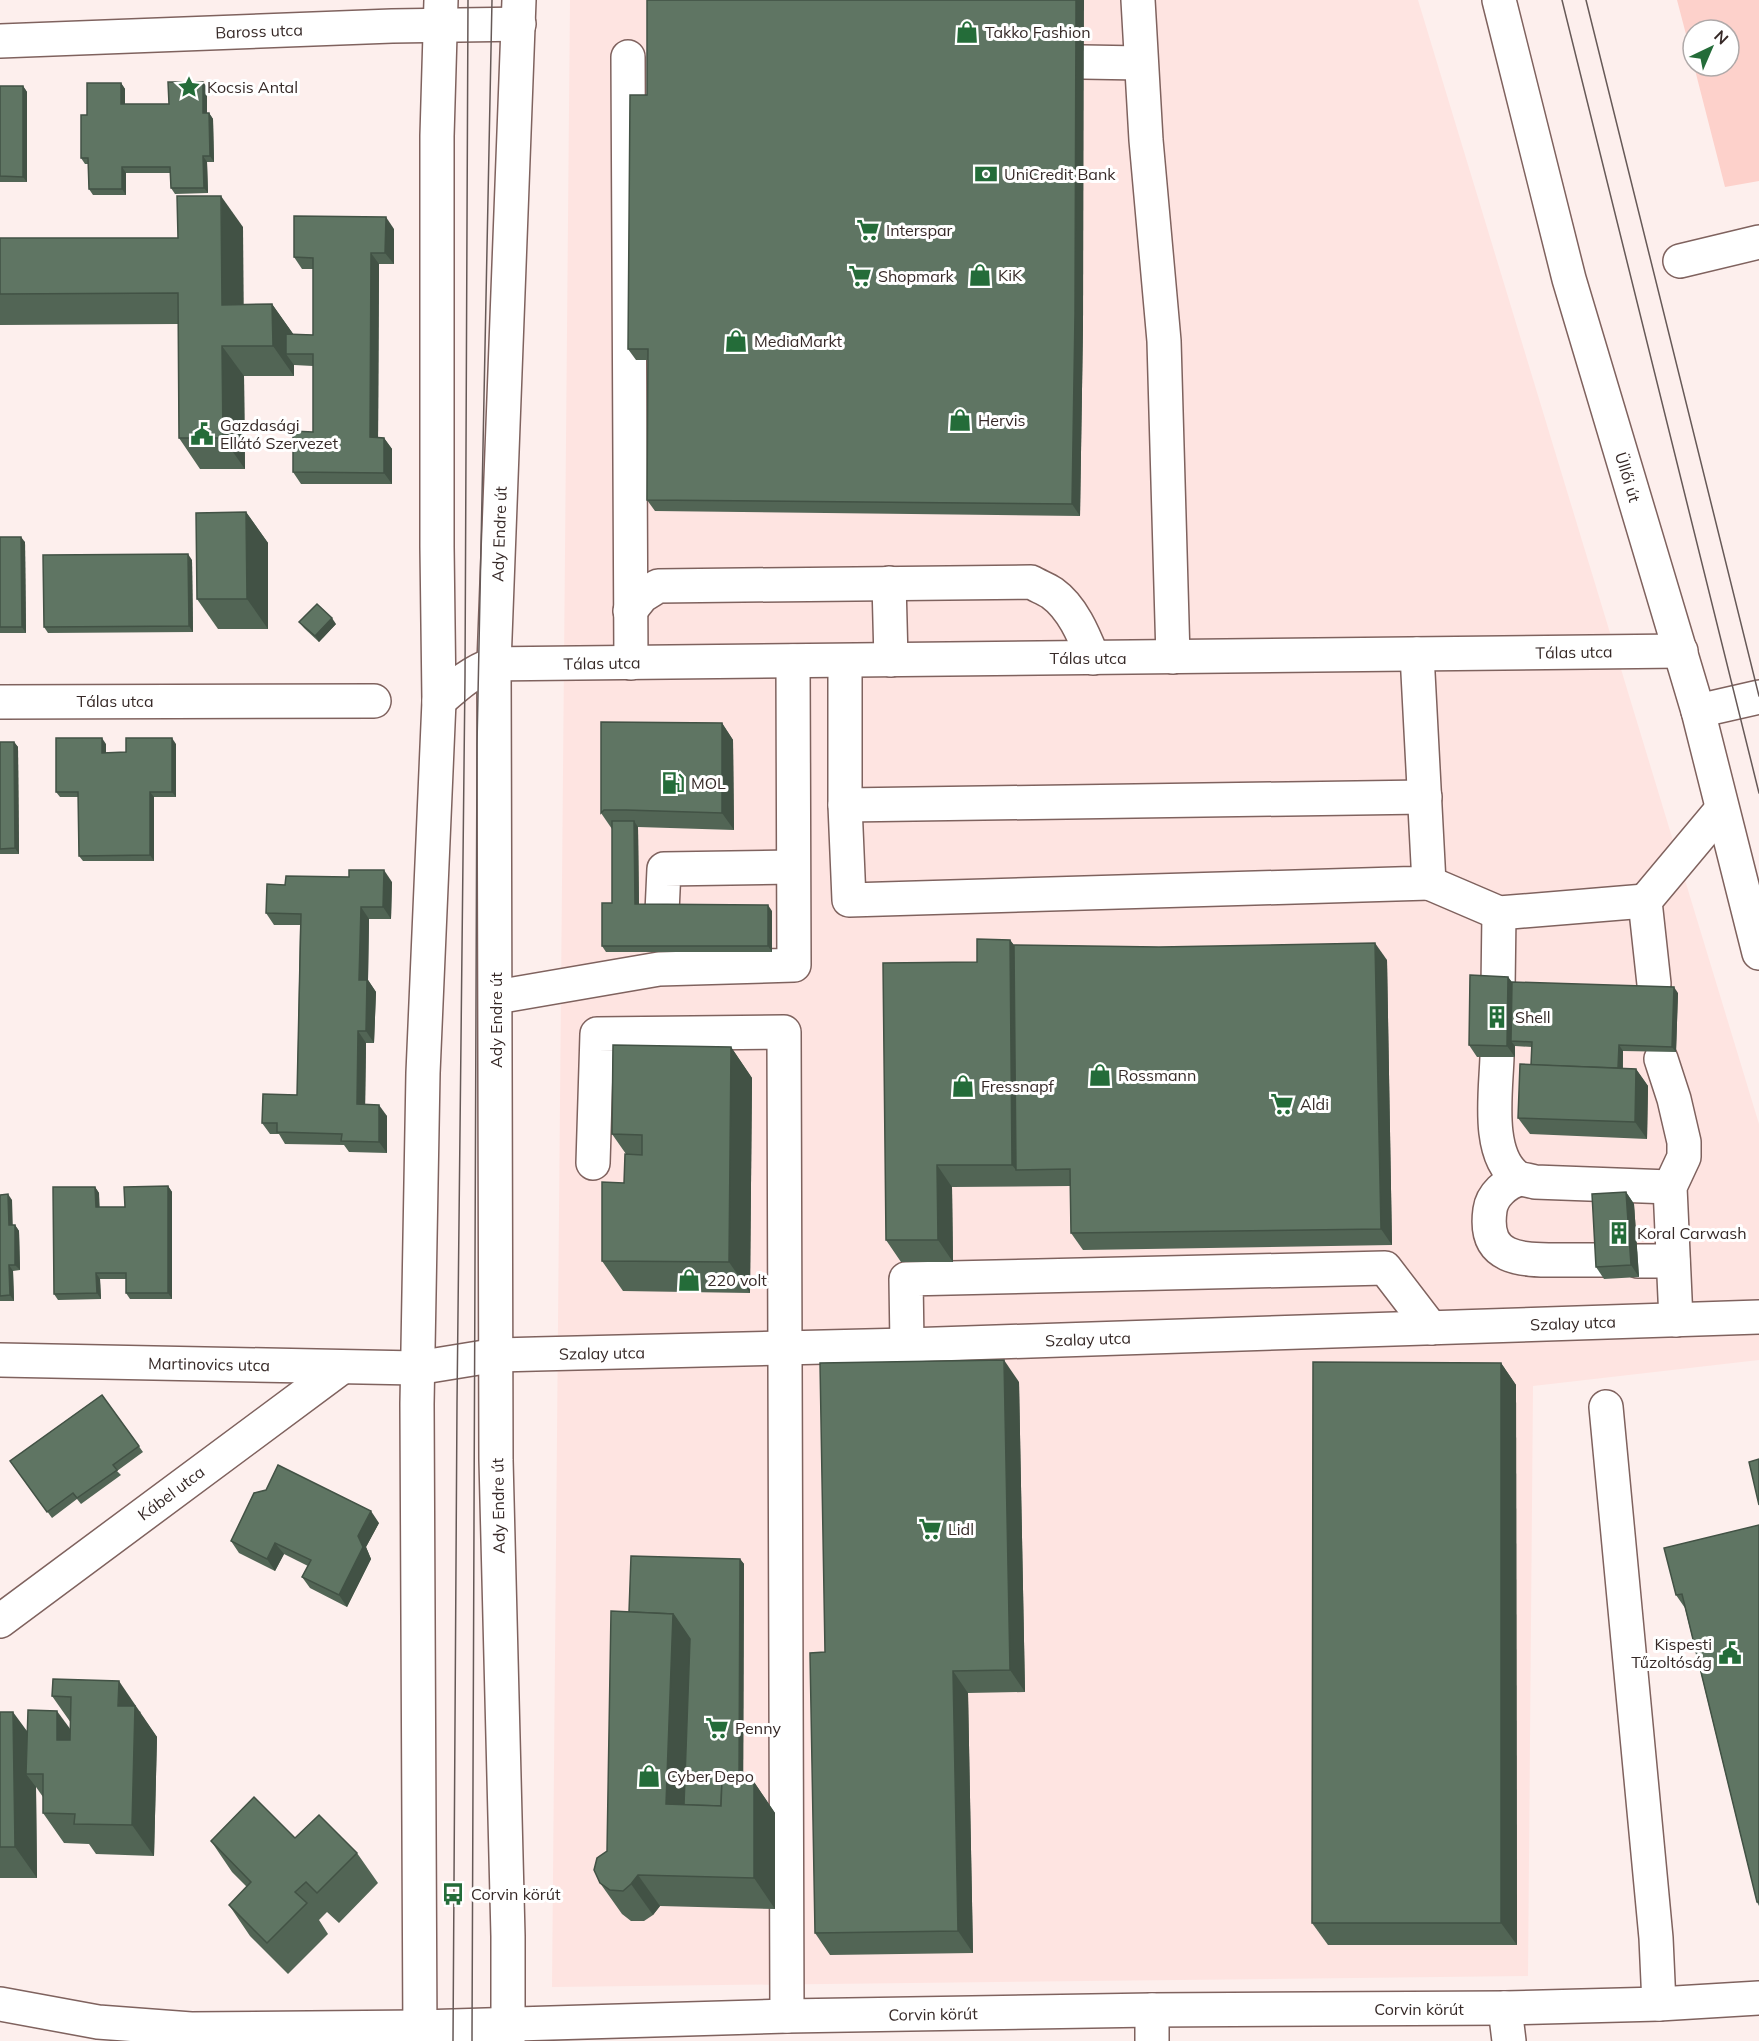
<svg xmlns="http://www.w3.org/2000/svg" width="1759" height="2041" viewBox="0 0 1759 2041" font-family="Mulish,sans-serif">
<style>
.built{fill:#fee4e1}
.green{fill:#fdd1cb}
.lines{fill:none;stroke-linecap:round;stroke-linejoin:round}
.minor-casing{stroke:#7f625e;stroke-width:36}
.major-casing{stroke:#7f625e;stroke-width:36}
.minor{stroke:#fff;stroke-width:33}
.major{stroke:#fff;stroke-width:33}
.tram{stroke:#665957;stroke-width:1.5}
.wall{fill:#526555}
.shaded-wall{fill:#425245}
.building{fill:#5f7563;stroke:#425245;stroke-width:1.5}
.labels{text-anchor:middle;stroke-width:6;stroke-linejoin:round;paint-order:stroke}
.street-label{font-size:16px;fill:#362927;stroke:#fff}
.poi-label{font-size:16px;fill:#362927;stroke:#fff;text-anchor:start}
</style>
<rect width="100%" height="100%" fill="#fdefed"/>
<path class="built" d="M570,0H1418L1759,1124V1360L1533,1386L1528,1976L552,1987Z"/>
<path class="green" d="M1677,0H1759V181L1725,187L1694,66H1729V30H1693V61Z"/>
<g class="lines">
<g class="minor-casing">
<g id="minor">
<path d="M1138,0L1146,140L1164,341L1173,657"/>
<path d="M0,41L392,26L519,24"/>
<path d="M628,57L631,663"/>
<path d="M1083,62L1141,63"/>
<path d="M1680,261L1759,242"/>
<path d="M889,583L891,660"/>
<path d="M630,611L642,596L658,586L1031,582C1038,586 1046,589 1052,593C1073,608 1084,636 1093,658"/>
<path d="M845,661V805L849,900L1429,883L1417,654"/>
<path d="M439,701C457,685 471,672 494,664L1681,651"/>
<path d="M0,702L374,701"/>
<path d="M1698,711L1759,697"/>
<path d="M845,805L1425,797"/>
<path d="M1429,883L1499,913L1645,901"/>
<path d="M662,912L664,869L793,867"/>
<path d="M1654,984L1645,901L1722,809"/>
<path d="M1498,988L1499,913"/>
<path d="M496,997L659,969L794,965L793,661"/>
<path d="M1497,1057C1496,1091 1486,1155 1517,1177C1522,1180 1529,1180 1535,1182L1670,1187"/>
<path d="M1661,1059L1674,1099L1684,1142V1157L1670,1187L1676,1320"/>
<path d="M593,1163L597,1034L784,1032L787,2016"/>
<path d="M1520,1179C1506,1183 1492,1195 1490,1210C1483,1260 1521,1260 1557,1260C1572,1260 1588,1260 1603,1260"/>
<path d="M1638,1261H1673"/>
<path d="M907,1345L906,1279L1385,1268L1431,1328"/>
<path d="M0,1360L417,1368L497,1355L536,1354L907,1345L1759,1317"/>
<path d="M1606,1407L1656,1938L1659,2004"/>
<path d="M0,1621L342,1367"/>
<path d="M0,2004L98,2022L191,2029L420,2027L787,2016L1152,2010L1505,2008L1659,2004L1759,1998"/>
<path d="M1505,2008L1509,2041"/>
<path d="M1152,2010V2041"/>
<path d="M420,2041L417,1404L423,1073L439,701L437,547V136L441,0"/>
<path d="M508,2041V1936L496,1460L494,664L519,0"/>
</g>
</g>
<g class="major-casing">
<path id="major" d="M1499,0L1569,279L1698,711L1759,953"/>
</g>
<use href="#minor" class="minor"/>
<use href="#major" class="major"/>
<g class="tram">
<path d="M1562,0L1759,793"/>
<path d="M1586,0L1759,696"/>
<path d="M453,2041L457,1404L465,677L468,0"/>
<path d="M472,2041L477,745L492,0"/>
</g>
</g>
<g class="wall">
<path d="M121,83L125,89V104H169L207,87V113H209L213,119L214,162H207L208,193L175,194L171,188L170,173H126V195H93L89,189L88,164H85L81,158L87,115Z"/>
<path d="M0,86H23L27,92V182H0Z"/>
<path d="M243,227V304H272L293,334L313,335V269H302L294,257L394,229V264H379L378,437L384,438L392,449V484H301L293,472L313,432V366L294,365V376H244L245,469H200L179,438L178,324L0,325V238H178Z"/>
<path d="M1083,326L1080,516L655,511L647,500L648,360H636L628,349Z"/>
<path d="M246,512L268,543V629H218L197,599Z"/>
<path d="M0,537L25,542L26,633H0Z"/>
<path d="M192,560L193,632L48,633L44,627Z"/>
<path d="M299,622L336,624L319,642L304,628Z"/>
<path d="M601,722L722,723L733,740L734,830L638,827L639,904L772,911V952H606L602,946L612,903V829L601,813Z"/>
<path d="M0,742H14L18,747L19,854H0Z"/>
<path d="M106,744V753L126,752L176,744V797H154V861H83L79,856L78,797H60L56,792Z"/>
<path d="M392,882L391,919H369L368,980L376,992L374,1043H366L365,1104L387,1116V1153L349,1152L344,1145L285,1144L279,1134H270L262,1123L297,1095L300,925H274L266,913L285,885Z"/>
<path d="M1010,940L1014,945L1159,947L1387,960L1392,1245L1083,1250L1071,1233L1070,1186L952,1187L953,1262H901L886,1240L977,962Z"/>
<path d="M1508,977L1512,982L1678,993L1676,1052L1623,1051V1068L1636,1069L1648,1086L1647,1139L1530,1134L1518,1118L1531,1065L1532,1047L1515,1046V1057H1477L1469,1045Z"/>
<path d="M731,1047L752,1078L750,1293L623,1291L602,1261L624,1183L626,1154L612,1134Z"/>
<path d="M168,1186L172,1192V1299H130L126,1293V1279H100L101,1299L58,1300L54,1294L95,1187L99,1193V1207H125Z"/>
<path d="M1626,1192L1634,1204L1639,1277L1604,1279L1596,1267Z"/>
<path d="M0,1195L12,1200V1225H15L19,1231L20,1270L13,1271L14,1301H0Z"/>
<path d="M1501,1363L1516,1385L1517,1945H1328L1312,1923Z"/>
<path d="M1019,1382L1025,1692L968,1693L973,1953L830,1955L815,1933L825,1652Z"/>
<path d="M102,1395L143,1452L117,1471L121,1475L81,1504L77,1499L52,1518L10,1461Z"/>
<path d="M379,1523L366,1547L371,1559L347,1607L310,1588L302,1577L308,1566L284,1554L275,1571L239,1553L231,1541Z"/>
<path d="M1759,1525V1906L1757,1902L1685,1608L1676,1595Z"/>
<path d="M740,1559L744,1564L743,1782H754L775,1813V1909L660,1906L653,1915L644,1921H631L622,1914L600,1883L607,1851L629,1612Z"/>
<path d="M53,1679L141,1712L140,1713L157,1737L154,1856L96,1854L89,1844L64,1843L43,1813V1797L36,1787L37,1878H0V1712L27,1731L71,1730V1723L52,1696Z"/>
<path d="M295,1838L357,1853L378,1883L339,1923L327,1912L319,1920L328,1934L288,1974L250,1936L229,1905L247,1887L232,1872L211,1841Z"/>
</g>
<g class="shaded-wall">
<path d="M1076,0H1084L1083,326L1080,516L1072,504Z"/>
<path d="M203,82L207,87V119L203,113Z"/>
<path d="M121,83L125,89V110L121,104Z"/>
<path d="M23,86L27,92V182L23,177Z"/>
<path d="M209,113L213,119L214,162L210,156Z"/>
<path d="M203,156L207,162L208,193L204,188Z"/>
<path d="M122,167L126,173V195L122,189Z"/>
<path d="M221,196L243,227L244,335L222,305Z"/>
<path d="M386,217L394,229V264L385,253Z"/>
<path d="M371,253L379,264L378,449L370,437Z"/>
<path d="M272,304L294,335L286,354L294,365V376L273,346Z"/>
<path d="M222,346L244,376L245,469L223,438Z"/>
<path d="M384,438L392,449V484L384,473Z"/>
<path d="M246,512L268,543V629L247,599Z"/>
<path d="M21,537L25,542L26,633L22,627Z"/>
<path d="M188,554L192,560L193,632L189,626Z"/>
<path d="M332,618L336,624L319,642L315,636Z"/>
<path d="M722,723L733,740L734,830L722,813Z"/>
<path d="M102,738L106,744V759L102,753Z"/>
<path d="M172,738L176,744V797L172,792Z"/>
<path d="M14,742L18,747L19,854L15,848Z"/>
<path d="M150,792L154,797V861L150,855Z"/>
<path d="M634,821L638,827L639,910L635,904Z"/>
<path d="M384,870L392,882L391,919L383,907Z"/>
<path d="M768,905L772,911V952L768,946Z"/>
<path d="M361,907L369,919L368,980L376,992L374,1043L366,1031L359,980Z"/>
<path d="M1010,940L1026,962L1016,1170L1012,1165Z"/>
<path d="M1375,943L1387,960L1392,1245L1381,1229Z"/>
<path d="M1508,977L1516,988L1511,1041L1515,1046V1057L1507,1046Z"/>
<path d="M1674,987L1678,993L1676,1052L1672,1047Z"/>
<path d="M358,1031L366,1043L365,1116L357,1104Z"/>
<path d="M1619,1045L1623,1051L1622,1085L1618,1079Z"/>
<path d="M731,1047L752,1078L750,1293L729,1262Z"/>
<path d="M1636,1069L1648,1086L1647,1139L1635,1122Z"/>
<path d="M379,1105L387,1116V1153L379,1142Z"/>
<path d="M937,1165L952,1187L953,1262L938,1240Z"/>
<path d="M168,1186L172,1192V1299L168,1293Z"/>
<path d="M95,1187L99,1193L100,1213L96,1207Z"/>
<path d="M1626,1192L1634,1204L1639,1277L1631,1265Z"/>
<path d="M8,1194L12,1200L13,1231L9,1225Z"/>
<path d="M15,1225L19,1231L20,1270L15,1265Z"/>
<path d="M9,1265L13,1271L14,1301L10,1295Z"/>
<path d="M96,1273L100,1279L101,1299L97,1293Z"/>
<path d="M1004,1360L1019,1382L1025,1692L1010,1670Z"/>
<path d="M1501,1363L1516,1385L1517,1945L1501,1923Z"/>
<path d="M371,1511L379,1523L366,1547L371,1559L347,1607L339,1595L358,1536Z"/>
<path d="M275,1543L284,1554L275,1571L267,1559Z"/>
<path d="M740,1559L744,1564L743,1837L739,1831Z"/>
<path d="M673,1614L694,1645L687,1829L666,1804Z"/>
<path d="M953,1671L968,1693L973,1953L958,1931Z"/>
<path d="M119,1681L157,1737L154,1856L132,1825L118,1706Z"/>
<path d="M57,1711L79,1741L57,1740Z"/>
<path d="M13,1712L35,1742L26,1774L36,1787L37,1878L15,1847Z"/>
<path d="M754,1782L775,1813V1909L754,1878Z"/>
<path d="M638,1875L660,1906L653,1915L631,1884Z"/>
</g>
<g class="building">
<path d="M647,0H1076L1075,314L1072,504L647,500L648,349H628L630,95H647Z"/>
<path d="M168,82H203V113H209L210,156H203L204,188H171L170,167H122V189H89L88,158H81V115H87V83H121V104H169Z"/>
<path d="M0,86H23V177L0,176Z"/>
<path d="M177,196H221L222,305L272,304L273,346H222L223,438H179L178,293L0,294V238H178Z"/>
<path d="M294,216L386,217L385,253H371L370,437L384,438V473L293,472V431L313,432V354H286V334L313,335V258L294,257Z"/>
<path d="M246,512L247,599H197L196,513Z"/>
<path d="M0,537H21L22,627H0Z"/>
<path d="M188,554L189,626L44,627L43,555Z"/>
<path d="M317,604L332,618L315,636L299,622Z"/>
<path d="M601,722L722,723V813L626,810H604L601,813Z"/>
<path d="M56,738H102V753L126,752V738H172V792H150V855L79,856L78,792H56Z"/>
<path d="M0,742H14L15,848L0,849Z"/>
<path d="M612,821H634L635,904L768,905V946H602V903H612Z"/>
<path d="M349,870H384L383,907H361L359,980H367L366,1031H358L357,1104L379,1105V1142L341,1141L342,1134L277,1132V1123H262L263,1094L297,1095L301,914L266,913L267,884L285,885L286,876L349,877Z"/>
<path d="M977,939L1010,940L1012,1165H937L938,1240H886L883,963L977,962Z"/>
<path d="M1375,943L1381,1229L1071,1233L1070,1169L1016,1170L1014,945L1159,947Z"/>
<path d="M1470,975L1508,977L1507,1046L1469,1045Z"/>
<path d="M1512,982L1674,987L1672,1047L1619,1045L1618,1068L1531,1065L1532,1042L1511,1041Z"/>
<path d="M613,1045L731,1047L729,1262L602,1261V1182L624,1183L625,1154L642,1155V1135L612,1134Z"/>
<path d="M1520,1064L1636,1069L1635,1122L1518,1118Z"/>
<path d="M168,1186V1293H126V1273H96L97,1293L54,1294L53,1187H95L96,1207H125L124,1187Z"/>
<path d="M1626,1192L1631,1265L1596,1267L1592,1194Z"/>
<path d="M8,1194L9,1225H15V1265H9L10,1295L0,1296V1195Z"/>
<path d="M1004,1360L1010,1670L953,1671L958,1931L815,1933L810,1653L825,1652L820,1363Z"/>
<path d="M1313,1362L1501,1363V1923H1312Z"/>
<path d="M102,1395L139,1446L113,1465L117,1470L77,1498L73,1493L47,1512L10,1461Z"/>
<path d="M1759,1459V1505L1749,1462Z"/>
<path d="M278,1465L371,1511L358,1536L363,1547L339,1595L302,1577L311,1560L275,1543L267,1559L231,1541L254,1493L266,1490Z"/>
<path d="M1759,1525V1902H1757L1682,1594L1676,1595L1664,1548Z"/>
<path d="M631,1556L740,1559L739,1781L722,1780L721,1806L684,1805L690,1639L673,1614L629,1612Z"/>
<path d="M611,1611L673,1614L666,1804L721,1806L722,1780L754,1782V1878L638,1875L631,1884L623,1891L610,1890L600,1883L594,1870L597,1858L607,1851Z"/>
<path d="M53,1679L119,1681L118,1706H135L132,1825L74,1824L75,1814L43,1813V1774H26L28,1710L57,1711V1740H70L71,1697L52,1696Z"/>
<path d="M0,1712H13L15,1847H0Z"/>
<path d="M254,1797L295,1838L319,1815L357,1853L317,1893L306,1882L295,1892L307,1903L267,1943L229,1905L251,1882L211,1841Z"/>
</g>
<defs>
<g id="shop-bare" transform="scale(1.8)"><path d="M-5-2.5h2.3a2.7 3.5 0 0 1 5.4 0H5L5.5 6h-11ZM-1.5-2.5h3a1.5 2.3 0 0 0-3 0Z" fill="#246c39" stroke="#fff" stroke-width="2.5" paint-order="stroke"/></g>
<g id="sight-bare" transform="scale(1.8)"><path d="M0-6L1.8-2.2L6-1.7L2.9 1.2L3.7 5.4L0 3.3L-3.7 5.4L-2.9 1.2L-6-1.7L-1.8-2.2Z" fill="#246c39" stroke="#fff" stroke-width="2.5" paint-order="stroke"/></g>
<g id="bank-bare" transform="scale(1.8)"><path d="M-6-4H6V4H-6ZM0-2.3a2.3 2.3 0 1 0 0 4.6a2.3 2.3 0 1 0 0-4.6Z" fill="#246c39" stroke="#fff" stroke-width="2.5" paint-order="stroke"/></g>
<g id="supermarket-bare" transform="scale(1.8)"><path d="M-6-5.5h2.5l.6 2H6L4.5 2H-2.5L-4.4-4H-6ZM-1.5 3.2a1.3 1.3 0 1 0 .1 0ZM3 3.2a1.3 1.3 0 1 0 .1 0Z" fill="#246c39" stroke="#fff" stroke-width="2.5" paint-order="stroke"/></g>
<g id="civic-bare" transform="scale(1.8)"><path d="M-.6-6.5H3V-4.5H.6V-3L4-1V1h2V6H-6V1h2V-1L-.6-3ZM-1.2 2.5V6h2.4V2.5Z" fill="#246c39" stroke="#fff" stroke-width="2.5" paint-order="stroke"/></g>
<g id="fuel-bare" transform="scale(1.8)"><path d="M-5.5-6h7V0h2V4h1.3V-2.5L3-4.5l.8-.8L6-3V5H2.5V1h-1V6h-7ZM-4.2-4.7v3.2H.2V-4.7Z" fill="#246c39" stroke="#fff" stroke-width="2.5" paint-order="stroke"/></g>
<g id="building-bare" transform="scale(1.8)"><path d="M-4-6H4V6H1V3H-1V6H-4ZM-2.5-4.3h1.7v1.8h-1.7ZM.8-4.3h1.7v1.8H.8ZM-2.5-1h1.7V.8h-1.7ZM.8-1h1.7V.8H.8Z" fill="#246c39" stroke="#fff" stroke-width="2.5" paint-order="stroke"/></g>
<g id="bus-bare" transform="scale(1.8)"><path d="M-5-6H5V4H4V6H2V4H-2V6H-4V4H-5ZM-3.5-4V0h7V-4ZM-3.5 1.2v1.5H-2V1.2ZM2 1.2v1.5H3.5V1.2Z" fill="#246c39" stroke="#fff" stroke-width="2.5" paint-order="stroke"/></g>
</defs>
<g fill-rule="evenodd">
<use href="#shop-bare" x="967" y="32"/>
<use href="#sight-bare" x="189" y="87"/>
<use href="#bank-bare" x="986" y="174"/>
<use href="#supermarket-bare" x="868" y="230"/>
<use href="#shop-bare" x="980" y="275"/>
<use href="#supermarket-bare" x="860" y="276"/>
<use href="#shop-bare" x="736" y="341"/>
<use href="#shop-bare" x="960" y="420"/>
<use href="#civic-bare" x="202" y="434"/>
<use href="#fuel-bare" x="673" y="783"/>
<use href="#building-bare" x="1497" y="1017"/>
<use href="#shop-bare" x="1100" y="1075"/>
<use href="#shop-bare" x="963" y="1086"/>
<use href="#supermarket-bare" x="1282" y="1104"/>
<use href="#building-bare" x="1619" y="1233"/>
<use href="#shop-bare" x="689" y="1280"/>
<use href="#supermarket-bare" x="930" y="1529"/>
<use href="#civic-bare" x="1730" y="1653"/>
<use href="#supermarket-bare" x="717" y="1728"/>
<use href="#shop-bare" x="649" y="1776"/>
<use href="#bus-bare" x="453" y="1894"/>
</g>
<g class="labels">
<g class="street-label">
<text transform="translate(259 31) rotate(-2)" y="6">Baross utca</text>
<text transform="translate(1628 477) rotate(73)" y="6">Üllői út</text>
<text transform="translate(499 534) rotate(-88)" y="6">Ady Endre út</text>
<text transform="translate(1574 652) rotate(-1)" y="6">Tálas utca</text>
<text x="1088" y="664">Tálas utca</text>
<text transform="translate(602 663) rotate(-1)" y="6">Tálas utca</text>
<text x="115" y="707">Tálas utca</text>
<text transform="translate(496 1020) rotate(-90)" y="6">Ady Endre út</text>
<text transform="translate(1573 1323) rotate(-2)" y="6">Szalay utca</text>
<text transform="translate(1088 1339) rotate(-2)" y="6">Szalay utca</text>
<text transform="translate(602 1353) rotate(-1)" y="6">Szalay utca</text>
<text transform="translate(209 1364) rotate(1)" y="6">Martinovics utca</text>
<text transform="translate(171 1493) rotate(-37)" y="6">Kábel utca</text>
<text transform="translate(498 1506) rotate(-91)" y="6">Ady Endre út</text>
<text x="1419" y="2015">Corvin körút</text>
<text transform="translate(933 2014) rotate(-1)" y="6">Corvin körút</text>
</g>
<g class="poi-label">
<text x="985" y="38">Takko Fashion</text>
<text x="207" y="93">Kocsis Antal</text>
<text x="1004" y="180">UniCredit Bank</text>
<text x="886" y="236">Interspar</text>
<text x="998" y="281">KiK</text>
<text x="878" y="282">Shopmark</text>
<text x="754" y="347">MediaMarkt</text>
<text x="978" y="426">Hervis</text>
<text x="220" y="431">Gazdasági<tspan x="220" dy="18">Ellátó Szervezet</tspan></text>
<text x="691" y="789">MOL</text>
<text x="1515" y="1023">Shell</text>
<text x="1118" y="1081">Rossmann</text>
<text x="981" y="1092">Fressnapf</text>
<text x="1300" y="1110">Aldi</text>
<text x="1637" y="1239">Koral Carwash</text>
<text x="707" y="1286">220 volt</text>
<text x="948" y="1535">Lidl</text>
<text x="1712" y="1650" text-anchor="end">Kispesti<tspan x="1712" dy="18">Tűzoltóság</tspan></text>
<text x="735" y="1734">Penny</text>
<text x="667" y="1782">Cyber Depo</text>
<text x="471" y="1900">Corvin körút</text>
</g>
</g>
<g transform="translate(1711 48) rotate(44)"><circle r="28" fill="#ffffff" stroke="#afa9a9" stroke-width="1.5"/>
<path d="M0-4.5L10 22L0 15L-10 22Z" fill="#246c39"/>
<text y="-9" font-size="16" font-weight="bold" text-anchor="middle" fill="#362927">N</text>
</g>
</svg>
